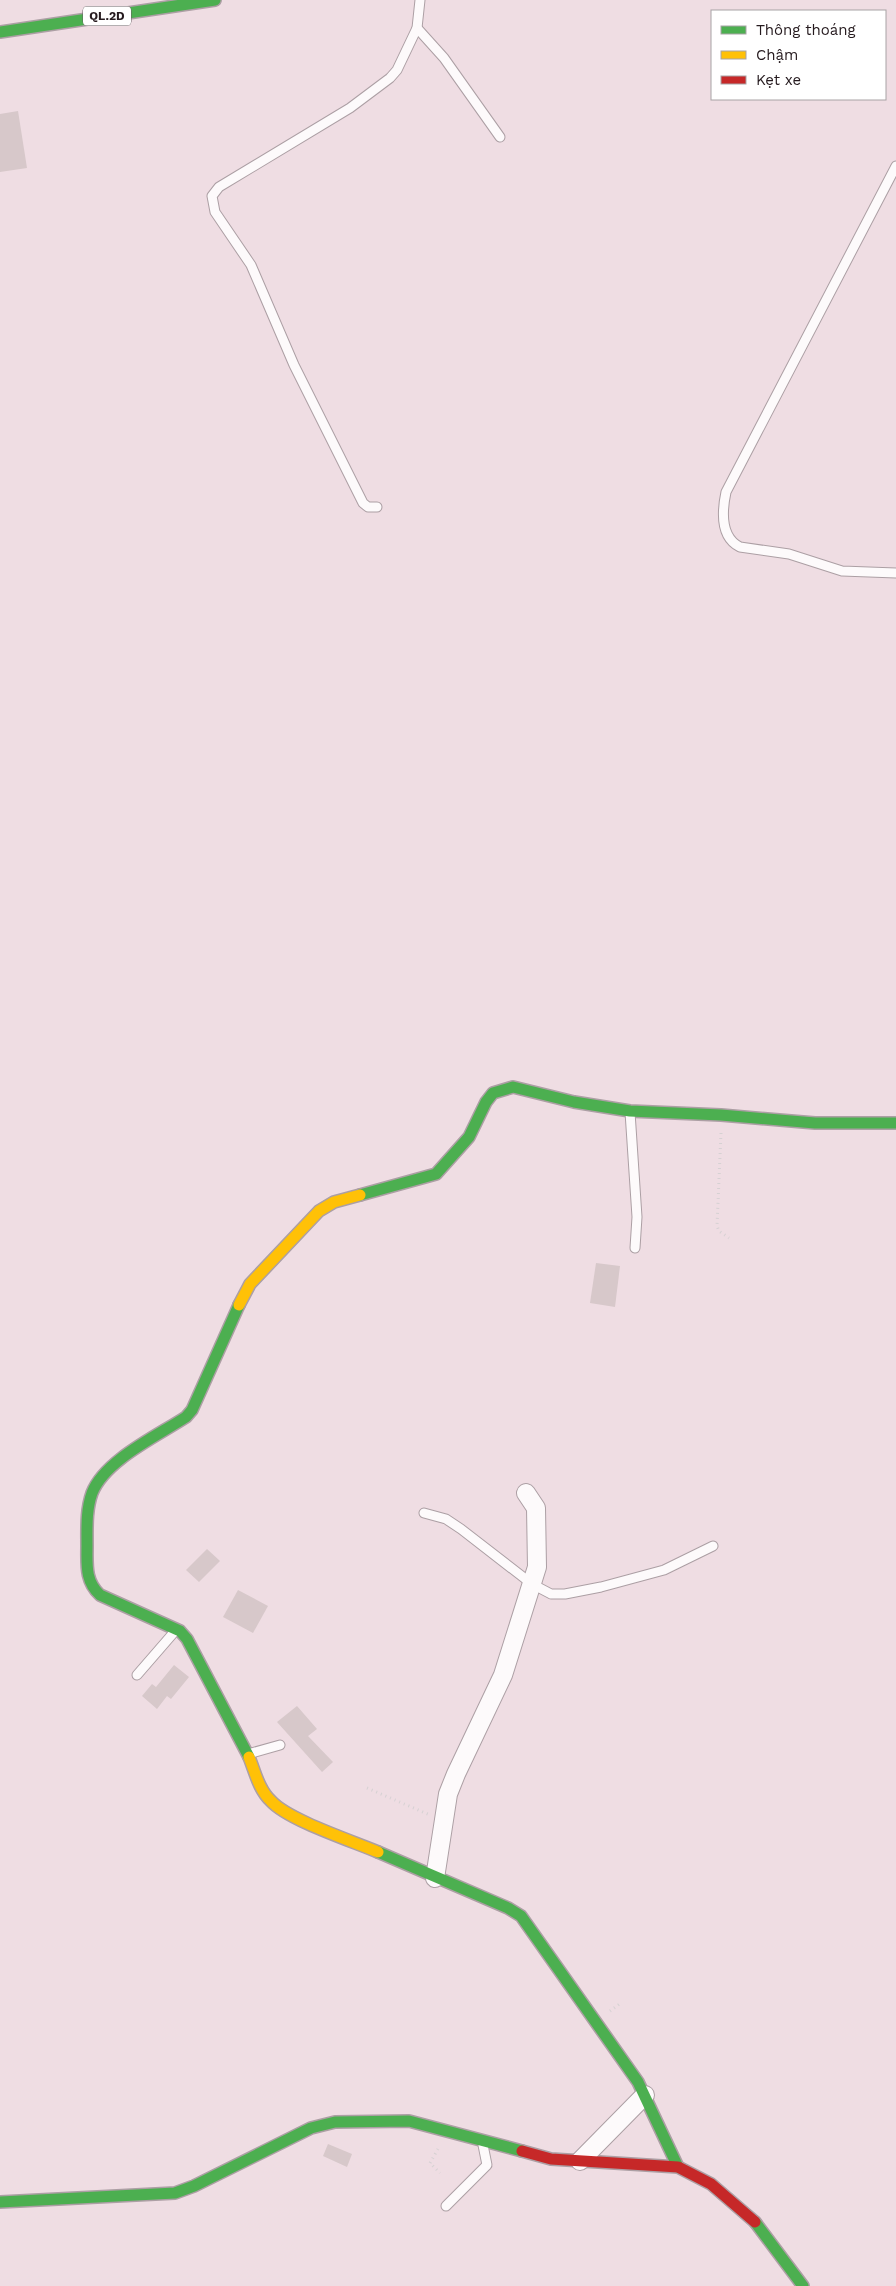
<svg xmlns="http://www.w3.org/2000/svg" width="896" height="2286" viewBox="0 0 896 2286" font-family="'Work Sans',sans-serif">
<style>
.building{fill:#d7c8ca}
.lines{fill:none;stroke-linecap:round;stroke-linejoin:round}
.lane-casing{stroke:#ac9fa4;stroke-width:11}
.street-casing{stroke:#ac9fa4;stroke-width:20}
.fast-casing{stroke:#ac9fa4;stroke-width:14}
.slow-casing{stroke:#ac9fa4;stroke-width:14}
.jam-casing{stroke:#ac9fa4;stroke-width:14}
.path{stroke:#d6d1d3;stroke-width:3;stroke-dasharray:1 4;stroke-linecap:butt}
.lane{stroke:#fdfafb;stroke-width:9}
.street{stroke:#fdfafb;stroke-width:18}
.fast{stroke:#4caf50;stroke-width:11}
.slow{stroke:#ffc107;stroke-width:11}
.jam{stroke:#c62828;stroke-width:11}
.labels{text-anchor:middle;stroke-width:4;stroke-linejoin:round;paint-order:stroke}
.shield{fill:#fff;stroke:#665f62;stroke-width:1}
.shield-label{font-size:12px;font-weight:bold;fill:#251a1e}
</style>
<rect width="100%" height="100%" fill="#efdde3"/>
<g class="building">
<path d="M18,111L27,168L0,172V114Z"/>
<path d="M596,1263L620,1266L615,1307L590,1303Z"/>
<path d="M207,1549L220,1561L199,1582L186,1570Z"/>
<path d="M238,1590L268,1606L253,1633L223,1617Z"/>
<path d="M174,1665L189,1677L171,1699L167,1696L157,1709L142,1696L152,1684L156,1687Z"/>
<path d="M297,1706L317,1729L308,1736L333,1762L322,1772L277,1722Z"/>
<path d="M328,2144L352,2154L347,2167L323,2156Z"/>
</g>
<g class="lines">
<g class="lane-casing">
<g id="lane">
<path d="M417,28L444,58L500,137"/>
<path d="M896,166L726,492C722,511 720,537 740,547L789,554L842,571L896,573"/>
<path d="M377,507H368L363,503L294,365L251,265L215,212L212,196L219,187L350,108L390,78L397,70L417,28L420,0"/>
<path d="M630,1112L637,1217L635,1248"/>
<path d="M424,1513L446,1519L461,1529L532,1584L551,1594H565L601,1587L664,1570L713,1546"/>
<path d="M137,1675L176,1630"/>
<path d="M248,1754L280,1745"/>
<path d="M446,2206L487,2165L483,2145"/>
</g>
</g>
<g class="street-casing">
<g id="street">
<path d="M435,1878L448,1794L456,1774L503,1675L537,1567L536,1508L526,1493"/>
<path d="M580,2161L645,2095"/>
</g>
</g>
<g class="fast-casing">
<g id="fast">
<path d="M0,32L215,0"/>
<path d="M360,1195L436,1174L469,1137L486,1102L493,1093L513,1087L574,1102L630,1111L721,1115L815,1123H896"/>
<path d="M239,1305L192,1410L186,1417C157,1436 105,1460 92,1493C86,1510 87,1528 87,1546C87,1565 85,1581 100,1595L180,1631L187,1639L249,1757"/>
<path d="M378,1852L508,1908L521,1916L638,2082L678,2167"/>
<path d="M0,2202L175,2193L194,2186L311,2128L335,2122L409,2121L522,2151"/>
<path d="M755,2222L803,2286"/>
</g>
</g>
<g class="slow-casing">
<g id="slow">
<path d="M239,1305L250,1284L319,1211L334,1202L360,1195"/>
<path d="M249,1757C255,1772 259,1790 271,1801C288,1820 352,1841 378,1852"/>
</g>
</g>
<g class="jam-casing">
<path id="jam" d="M522,2151L551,2159L678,2167L711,2184L755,2222"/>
</g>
<g class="path">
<path d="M721,1133L717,1226L719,1231L729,1238"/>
<path d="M367,1788L430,1815"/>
<path d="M610,2011L621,2003"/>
<path d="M438,2149L430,2163L440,2173"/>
</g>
<use href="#lane" class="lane"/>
<use href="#street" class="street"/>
<use href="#fast" class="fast"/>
<use href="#slow" class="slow"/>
<use href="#jam" class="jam"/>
</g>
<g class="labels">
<rect class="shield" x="83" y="6.5" width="48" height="19" rx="4"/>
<g class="shield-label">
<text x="107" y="20">QL.2D</text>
</g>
</g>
<rect x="711" y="10" width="175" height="90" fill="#ffffff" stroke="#a8a3a5"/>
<rect x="721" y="26" width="25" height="8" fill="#4caf50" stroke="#a8a3a5"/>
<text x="756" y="35" font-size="15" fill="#251a1e">Thông thoáng</text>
<rect x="721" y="51" width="25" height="8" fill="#ffc107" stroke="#a8a3a5"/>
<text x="756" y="60" font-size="15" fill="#251a1e">Chậm</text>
<rect x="721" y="76" width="25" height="8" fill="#c62828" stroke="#a8a3a5"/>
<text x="756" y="85" font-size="15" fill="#251a1e">Kẹt xe</text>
</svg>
